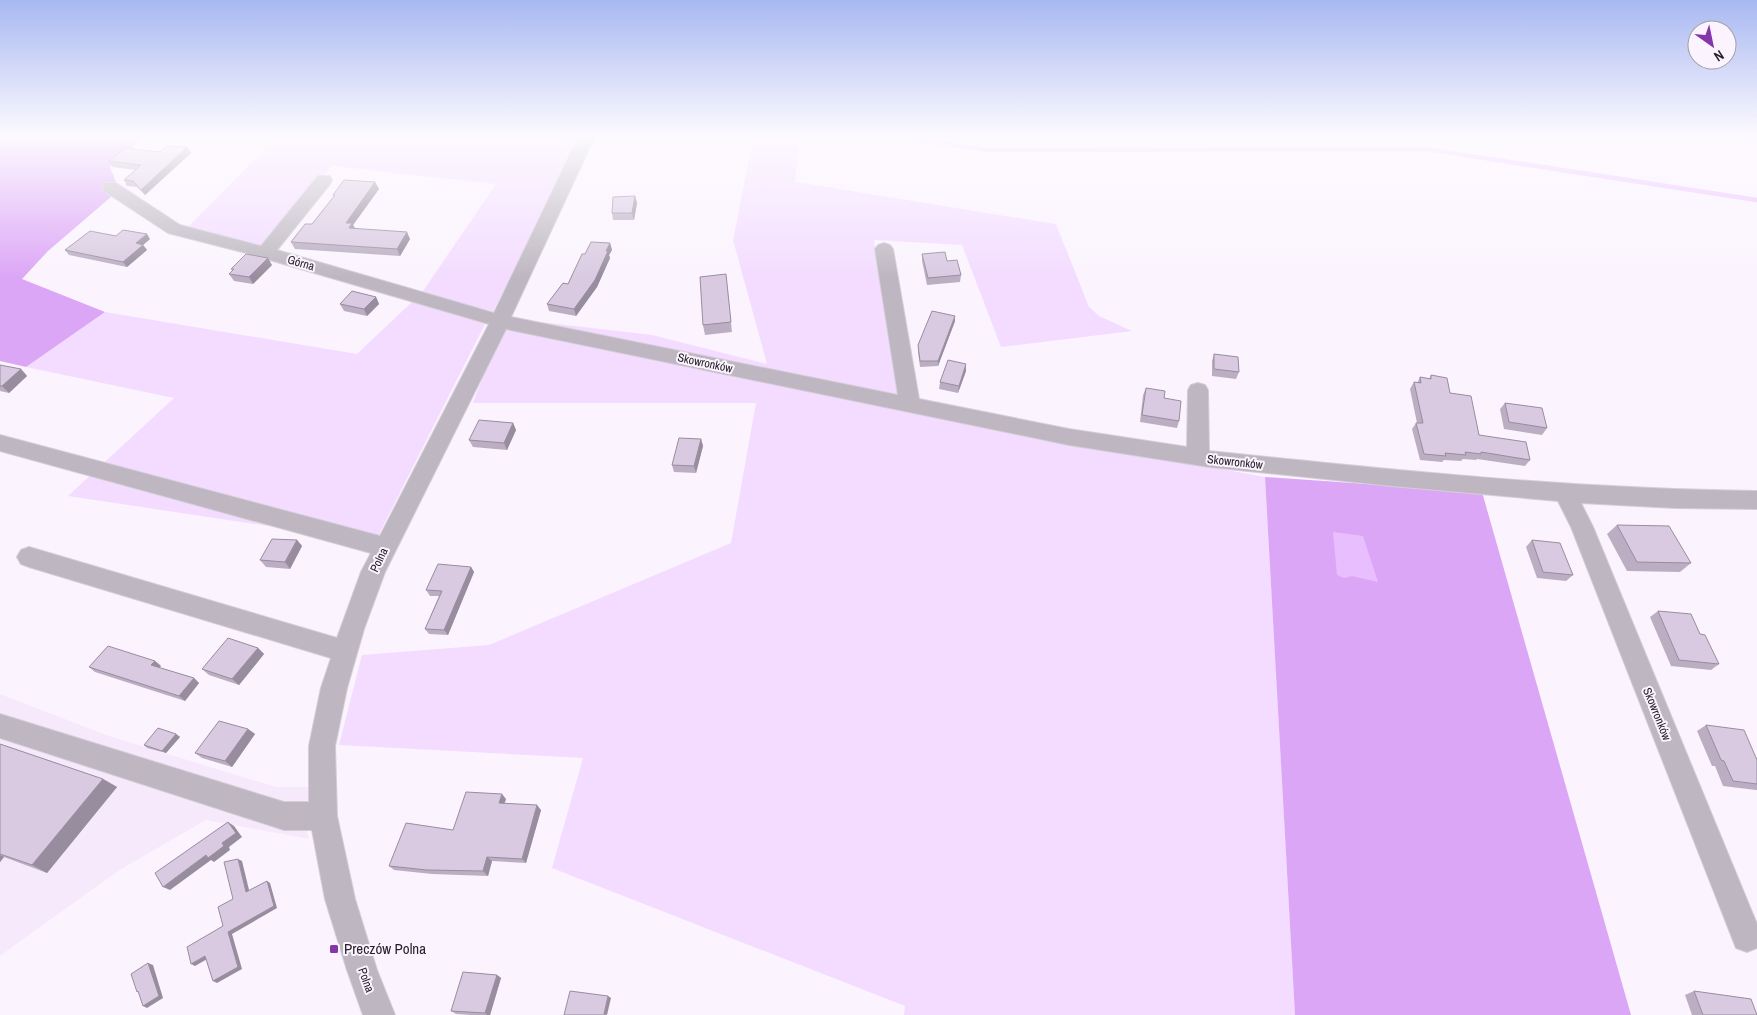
<svg xmlns="http://www.w3.org/2000/svg" width="1757" height="1015" viewBox="0 0 1757 1015" font-family="'Archivo Narrow',sans-serif">
<style>
.built{fill:#f6e9fc}
.green{fill:#f3dcff}
.forest{fill:#dca6f6}
.water{fill:#e9beff}
.lines{fill:none;stroke-linecap:round;stroke-linejoin:round}
.stream{stroke:#e9beff;stroke-width:4.5}
.minor-casing{stroke:#d5ced8;stroke-width:2}
.minor{fill:#beb7c1;fill-rule:evenodd}
.wall{fill:#bbaec2}
.shaded-wall{fill:#988d9e}
.building{fill:#d9cae1;stroke:#988d9e}
.poi-dot{fill:#8637a7;stroke:#fbf4fe;stroke-width:2}
.labels{text-anchor:middle;stroke-width:4;stroke-linejoin:round;paint-order:stroke}
.street-label{font-size:12px;fill:#27212a;stroke:#fbf4fe}
.near-poi-label{font-size:15px;fill:#27212a;stroke:#fbf4fe;text-anchor:start}
</style>
<rect width="100%" height="100%" fill="#fbf4fe"/>
<path class="built" d="M0,694L109,736L276,787H312L305,825L309,839L206,820L118,871L0,956Z"/>
<g class="green">
<path d="M278,136H455L582,140L493,311L421,294L496,184L332,166L265,248L188,227Z"/>
<path d="M630,136H800L795,182L1056,224L1089,307L1099,316L1132,331L1001,347L962,245L874,240L904,411L1265,477L1295,1015H904L905,1006L552,868L583,758L339,745L362,655L489,645L731,543L756,403H473L505,318L652,335L767,364L733,240L753,140Z"/>
<path d="M415,299L485,324L375,542L68,496L174,398L26,367L105,312L357,354Z"/>
</g>
<g class="forest">
<path d="M0,136H146L110,167L119,190L48,251L22,279L105,312L26,367L0,361Z"/>
<path d="M1265,477L1482,492L1631,1015H1295Z"/>
</g>
<path class="water" d="M1333,532L1363,536L1378,582L1352,576L1344,578L1337,575Z"/>
<g class="lines">
<path class="stream" d="M887,136L989,150L1426,149L1757,200"/>
<g class="minor-casing">
<path id="minor" d="M579,136H595L511,317L898,395L875,249L878,245L884,243L890,245L893,249L919,399L1069,429L1187,447L1188,390L1191,385L1198,383L1205,385L1208,390L1209,451C1391,470 1574,489 1757,491V509L1675,508L1581,503L1593,527L1757,924V948L1747,952L1736,948L1571,527L1558,501L1392,486L1209,467L1069,445L506,329L385,572L364,629L347,688L335,746L337,816L355,899L377,970L395,1015H363L347,970L325,899L312,830H284L0,738V714L284,802H309V746L321,688L331,658L29,567L21,564L17,557L21,550L29,547L337,638L361,572L371,553L0,451V435L380,536L489,324L246,253L168,233L104,191L102,187L104,183H116L180,225L261,246L318,176H330L332,180L330,184L277,250L494,313Z"/>
</g>
<use href="#minor" class="minor"/>
</g>
<g class="wall">
<path d="M187,147L191,153L145,195L137,187L127,186L124,180L136,170L113,167L109,161Z"/>
<path d="M375,182L379,189L353,225L355,228L410,239L400,256L295,249L291,242L312,224L334,197L333,195Z"/>
<path d="M635,196L637,203L634,220H613L612,213Z"/>
<path d="M150,239L143,245L147,250L127,267L69,255L65,250Z"/>
<path d="M610,243L612,250L609,255L610,258L597,287L576,316L549,311L547,304L568,284L585,254Z"/>
<path d="M922,254L947,261L961,275L960,282L927,285L922,261Z"/>
<path d="M272,265L253,284L234,281L229,274L233,271L231,269Z"/>
<path d="M727,284L732,332L705,335L703,325Z"/>
<path d="M376,297L379,304L367,316L344,311L340,304Z"/>
<path d="M955,321L938,366L920,367L918,351V345Z"/>
<path d="M1214,354L1239,372L1236,379L1212,376V361Z"/>
<path d="M966,364V371L958,393L939,389L940,382Z"/>
<path d="M0,365L21,369L27,376L9,393L0,391Z"/>
<path d="M1431,375L1450,393L1479,435L1530,460L1525,466L1477,459L1476,460L1463,459L1461,461L1444,460L1442,462L1420,460L1412,429L1416,423H1417L1410,389L1414,382L1417,383L1420,377L1429,379Z"/>
<path d="M1146,388L1179,421L1177,428L1140,422L1143,395Z"/>
<path d="M1505,403L1547,428L1542,435L1504,429L1500,409Z"/>
<path d="M513,423L516,430L507,450L473,447L469,440Z"/>
<path d="M701,439L703,446L696,473L674,472L672,465Z"/>
<path d="M1617,525L1691,563L1680,572L1627,571L1607,534Z"/>
<path d="M297,540L302,546L290,569L266,567L260,560Z"/>
<path d="M1532,540L1573,575L1566,581L1537,578L1526,547Z"/>
<path d="M471,567L474,572L448,635L429,634L425,629L439,596H430L426,590Z"/>
<path d="M1658,611L1700,634L1719,664L1711,670L1671,666L1650,617Z"/>
<path d="M258,648L264,654L239,685L209,675L202,669Z"/>
<path d="M155,661L161,666L159,668L194,678L199,683L185,701L95,672L89,667Z"/>
<path d="M1706,725L1757,760V790H1756L1723,786L1715,766H1712L1697,731Z"/>
<path d="M248,729L255,734L232,767L202,758L195,753Z"/>
<path d="M176,734L180,737L166,753L147,748L144,745Z"/>
<path d="M0,744L103,779L117,787L47,873L4,857L0,862Z"/>
<path d="M506,799L504,804L541,810L526,863L492,861L488,876L432,874L394,870L389,866L453,830Z"/>
<path d="M497,975L501,978L490,1015H471L456,1014L451,1011Z"/>
<path d="M1694,991L1757,1015H1692L1685,995Z"/>
</g>
<g class="shaded-wall">
<path d="M187,147L191,153L145,195L141,190Z"/>
<path d="M375,182L379,189L353,225L356,230H349L346,223Z"/>
<path d="M635,196L637,203L634,220L632,213Z"/>
<path d="M407,232L410,239L400,256L397,249Z"/>
<path d="M147,234L150,239L143,245L147,250L127,267L123,262L136,243Z"/>
<path d="M610,243L612,250L609,255L610,258L597,287L576,316L574,309Z"/>
<path d="M268,258L272,265L253,284L249,277Z"/>
<path d="M376,297L379,304L367,316L364,309Z"/>
<path d="M955,316V321L938,366V361Z"/>
<path d="M966,364V371L958,393L959,386Z"/>
<path d="M21,369L27,376L9,393L2,386Z"/>
<path d="M513,423L516,430L507,450L504,443Z"/>
<path d="M701,439L703,446L696,473L694,466Z"/>
<path d="M297,540L302,546L290,569L285,562Z"/>
<path d="M471,567L474,572L448,635L444,630Z"/>
<path d="M258,648L264,654L239,685L232,679Z"/>
<path d="M155,661L161,666L157,670L151,665Z"/>
<path d="M194,678L199,683L185,701L179,696Z"/>
<path d="M248,729L255,734L232,767L225,761Z"/>
<path d="M176,734L180,737L166,753L162,751Z"/>
<path d="M103,779L117,787L47,873L32,865Z"/>
<path d="M502,794L506,799L503,808L499,803Z"/>
<path d="M537,805L541,810L526,863L522,859Z"/>
<path d="M228,822L234,826L242,837L229,847L230,850L214,862L211,860L170,890L163,887L222,843Z"/>
<path d="M0,855L4,857L0,862Z"/>
<path d="M487,857L492,861L488,876L483,871Z"/>
<path d="M238,859L242,861L250,894L246,892Z"/>
<path d="M267,881L270,883L277,908L232,934L242,969L217,983L213,981L228,932Z"/>
<path d="M205,956L209,958L195,966L191,964Z"/>
<path d="M148,963L153,965L163,998L147,1008L143,1006Z"/>
<path d="M497,975L501,978L490,1015H487L485,1013Z"/>
<path d="M608,996L611,998L607,1015L604,1014Z"/>
</g>
<g class="building">
<path d="M167,146L187,147L141,190L133,181L124,180L141,165L109,161L125,148L160,152Z"/>
<path d="M344,180L375,182L346,223H352L349,228L407,232L397,249L291,242L305,224H312L335,195H333Z"/>
<path d="M635,196L632,213H612L613,197Z"/>
<path d="M123,230L147,234L136,243L143,245L123,262L65,250L90,231L116,236Z"/>
<path d="M591,242L610,243L606,251H608L595,280L574,309L547,304L563,283L568,284L582,254H585Z"/>
<path d="M945,252L947,261L957,260L961,275L928,278L922,254Z"/>
<path d="M246,254L268,258L249,277L229,274L234,269H231Z"/>
<path d="M726,274L731,322L703,325L700,277Z"/>
<path d="M352,291L376,297L364,309L340,304Z"/>
<path d="M932,311L955,316L938,361H920L918,345Z"/>
<path d="M1214,354L1238,357L1239,372L1214,369Z"/>
<path d="M948,360L966,364L959,386L940,382Z"/>
<path d="M0,365L21,369L2,386H0Z"/>
<path d="M1431,375L1447,378L1450,393L1471,396L1479,435L1526,442L1530,460L1481,452V454L1465,452L1466,455L1445,453L1446,456L1424,454L1416,423H1423L1414,382L1421,383L1420,377L1431,379Z"/>
<path d="M1146,388L1165,391L1164,398L1181,401L1179,421L1142,415Z"/>
<path d="M1505,403L1542,408L1547,428L1509,422Z"/>
<path d="M479,420L513,423L504,443L469,440Z"/>
<path d="M679,438L701,439L694,466L672,465Z"/>
<path d="M1617,525L1669,526L1691,563L1637,562Z"/>
<path d="M272,539L297,540L285,562L260,560Z"/>
<path d="M1532,540L1560,543L1573,575L1543,572Z"/>
<path d="M438,564L471,567L444,630L425,629L442,591L426,590Z"/>
<path d="M1658,611L1691,614L1700,634L1705,635L1719,664L1679,660Z"/>
<path d="M228,638L258,648L232,679L202,669Z"/>
<path d="M108,646L155,661L151,665L194,678L179,696L89,667Z"/>
<path d="M219,721L248,729L225,761L195,753Z"/>
<path d="M1706,725L1744,730L1757,760V784L1733,781L1724,761L1721,760Z"/>
<path d="M158,728L176,734L162,751L144,745Z"/>
<path d="M0,744L103,779L32,865L0,854Z"/>
<path d="M466,792L502,794L499,803L537,805L522,859L487,857L483,871L427,870L389,866L406,823L453,830Z"/>
<path d="M228,822L236,833L222,843L224,846L208,858L206,855L163,887L155,873Z"/>
<path d="M238,859L246,892L267,881L274,906L228,932L238,967L213,981L205,956L191,964L187,947L223,926L218,907L233,899L224,862Z"/>
<path d="M148,963L159,996L143,1006L138,991L137,992L131,974Z"/>
<path d="M463,972L497,975L485,1013L451,1011Z"/>
<path d="M570,991L608,996L604,1014L606,1015H564Z"/>
<path d="M1694,991L1751,999L1757,1015H1703Z"/>
</g>
<linearGradient id="sky" x2="0" y2="1"><stop stop-color="#a8b8f1"/><stop offset="0.49" stop-color="#fdfaff"/><stop offset="1" stop-color="#fdfaff" stop-opacity="0"/></linearGradient>
<rect width="1757" height="278" fill="url(#sky)"/>
<rect class="poi-dot" x="329" y="944" width="10" height="10" rx="2.5"/>
<g class="labels">
<g class="street-label">
<text transform="translate(301 263) rotate(16)" y="4">Górna</text>
<text transform="translate(705 363) rotate(12)" y="4">Skowronków</text>
<text transform="translate(1235 462) rotate(6)" y="4">Skowronków</text>
<text transform="translate(379 560) rotate(-65)" y="4">Polna</text>
<text transform="translate(1657 714) rotate(68)" y="4">Skowronków</text>
<text transform="translate(366 980) rotate(70)" y="4">Polna</text>
</g>
<g class="near-poi-label">
<text x="344" y="954">Preczów Polna</text>
</g>
</g>
<g transform="translate(1712 45) rotate(147)"><circle r="24" fill="#fbf4fe" stroke="#a6a0a9"/>
<path d="M0-4L9 19L0 12L-9 19Z" fill="#8637a7"/>
<text y="-8" font-size="14" font-weight="bold" text-anchor="middle" fill="#27212a">N</text>
</g>
</svg>
